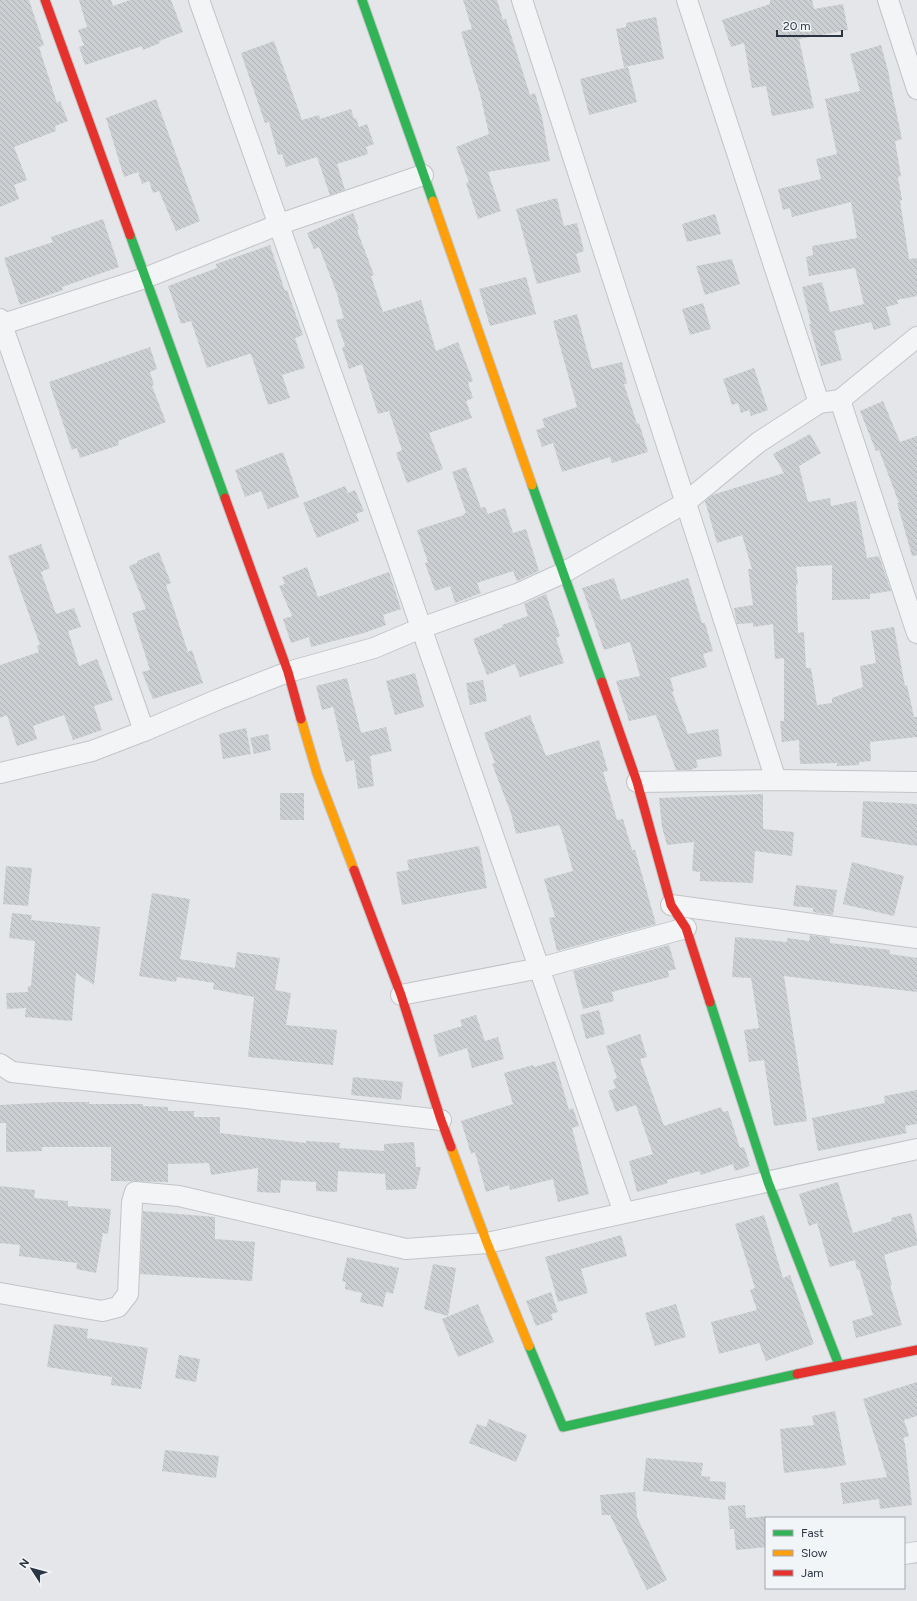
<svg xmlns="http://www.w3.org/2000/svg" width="917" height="1601" viewBox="0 0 917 1601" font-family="Figtree,sans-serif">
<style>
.building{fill:url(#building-back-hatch)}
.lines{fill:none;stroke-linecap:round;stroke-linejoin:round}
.street-casing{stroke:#c2c4c7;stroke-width:22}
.fast-casing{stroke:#c2c4c7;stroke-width:11}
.slow-casing{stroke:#c2c4c7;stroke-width:11}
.jam-casing{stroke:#c2c4c7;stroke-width:11}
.street{stroke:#f3f4f6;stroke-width:20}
.fast{stroke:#30b455;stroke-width:9}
.slow{stroke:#ff9f0a;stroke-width:9}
.jam{stroke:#e5322d;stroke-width:9}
</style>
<defs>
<pattern id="building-back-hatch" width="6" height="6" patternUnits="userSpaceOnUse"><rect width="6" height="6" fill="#cccfd2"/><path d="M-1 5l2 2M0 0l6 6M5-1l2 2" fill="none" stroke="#afb2b6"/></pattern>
</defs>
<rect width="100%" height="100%" fill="#e4e6e9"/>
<g class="building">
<path d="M0,0H29L44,45L39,47L57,103L60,101L68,121L55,126L56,131L14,147L27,180L14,185L19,199L0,207Z"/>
<path d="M79,0H111L113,6L130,0H171L183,32L159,41L160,43L143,50L142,46L85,65L79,47L84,45L78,30L87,27Z"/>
<path d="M463,0H497L503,20L506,19L530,95L535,93L542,117L550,161L488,172L501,211L478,219L466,183L469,182L456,147L489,134L480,94L461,32L472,29Z"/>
<path d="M770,0H812L814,9L843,4L848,30L799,39L814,108L772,116L766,86L752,88L744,43L731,47L722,20L770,4Z"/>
<path d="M656,17L664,59L624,67L616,29L626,27V23Z"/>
<path d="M274,41L302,120L319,115L320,119L351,109L354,119L356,118L359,127L367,124L374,144L366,147L368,154L337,164L345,190L330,195L317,157L286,167L282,154L278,155L269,122L265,123L241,53Z"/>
<path d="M881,45L890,78H889L902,139L895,141L901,176L898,177L902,200L900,201L909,259L917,258V296L897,300L898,304L886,307L891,325L874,330L871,322L834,331L842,360L821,366L809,324H811L802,287L822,282L830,312L864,304L855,268L809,276L806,257L813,255L812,246L857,238L851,202L792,217L790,208L783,210L778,189L821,179L816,159L837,154L825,99L860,91L850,54Z"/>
<path d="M628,67L637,102L589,115L580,79Z"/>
<path d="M156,99L200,221L176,231L159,191L153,193L149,181L142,184L138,172L124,177L106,118Z"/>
<path d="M557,198L564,226L577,223L584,251L576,254L581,272L537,284L516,209Z"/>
<path d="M353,213L359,229L357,230L374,275L371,276L383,312L421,300L436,351L458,342L473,381L468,383L473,398L466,401L472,418L429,433L443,469L407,483L396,453L402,450L389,411L378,414L362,364L349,369L342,348L345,346L336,320L344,318L338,299H339L319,247L314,249L307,233Z"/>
<path d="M715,214L721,234L687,242L682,224Z"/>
<path d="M103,219L119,267L62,287L63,290L20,305L4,258L53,242L51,237Z"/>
<path d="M270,245L285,291L287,290L303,335L295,338L305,368L282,375L290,398L268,405L251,354H249L207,368L191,321L181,324L168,286L217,268L216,264Z"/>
<path d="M732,259L740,284L705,295L696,266Z"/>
<path d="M526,277L536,314L490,326L479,289Z"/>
<path d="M703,303L711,329L690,335L682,309Z"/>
<path d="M577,314L592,369L622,362L627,384H624L637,424L639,423L648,452L612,463L610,457L562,472L553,443L542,447L536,430L545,427L542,419L577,407L553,321Z"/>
<path d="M150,347L157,369L150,372L154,385L152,386L166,422L118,441L119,445L80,458L77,448L72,450L49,382Z"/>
<path d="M754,368L768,410L751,416L749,410L741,413L738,403L732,405L723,379Z"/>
<path d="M883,401L900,442L917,436V555L912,556L897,503H899L879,450L876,451L860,411Z"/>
<path d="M810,434L821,453L799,466L808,502L830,498L831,506L856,501L867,558L879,556L891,591L870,594V599L832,600V565L796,567L798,584L796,585L798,633L804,632L806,668H811L817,705L832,703V698L863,687L860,666L876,663L871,631L894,627L905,686L907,685L914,717H917V737L870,742L871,761L859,762V765L837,766V763L800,764L799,740L782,742L780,721H784V658L775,659L773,624L753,627V623L737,624L734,608L753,605L748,569H752L742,535L717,543L705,501L712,495L784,473L773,454Z"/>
<path d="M283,452L299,497L268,509L261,491L245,497L235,470Z"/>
<path d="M466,467L481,508L485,507L488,514L505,508L513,533L526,529L539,571L517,581L513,571L477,583L481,593L455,603L450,586L435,591L425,563L428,562L417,530L464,515L463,514L466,513L452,472Z"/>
<path d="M345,486L348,493L355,490L364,511L356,514L359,521L317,538L303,503Z"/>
<path d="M41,544L50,568L41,572L56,614L74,608L81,627L68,631L79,666L97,659L113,700L94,706L102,730L73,740L64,715L33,726L37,739L17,746L7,715L0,718V665L39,652L37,646L40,645L8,556Z"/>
<path d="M159,552L171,583L166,585L188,652L192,650L203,683L153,699L142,672L150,670L132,613L146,609L129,566L137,563V561Z"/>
<path d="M307,567L318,597L389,572L401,609L383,615L386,625L364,633L311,647L309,637L291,643L283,619L292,616L279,586L285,584L282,577Z"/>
<path d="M614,578L621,600L688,578L702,623H705L713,651L703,654L707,667L670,678L674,691L672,692L688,734L718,729L722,756L696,760L698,767L690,770H676L656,715L629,721L616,681L640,676L630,642L604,650L582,588Z"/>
<path d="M546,594L560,636L556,638L564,663L520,677L515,664L487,675L473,639L503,627L502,625L528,616L524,604Z"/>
<path d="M415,673L424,707L395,715L386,681Z"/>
<path d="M347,678L361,733L386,727L392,751L370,756L374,786L358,789L354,760L346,762L333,707L322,710L316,686Z"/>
<path d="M483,680L487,701L470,705L466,683Z"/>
<path d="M530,715L546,756L599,740L608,771L603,772L611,798L609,799H611L617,820L623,819L632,850H635L656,924L557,951L549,918L555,917L544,879L573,871L562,832L559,825L516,834L511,813L492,764L495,763L484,733Z"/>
<path d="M246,728L251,754L223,759L219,734Z"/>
<path d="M268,734L271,750L254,754L250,738Z"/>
<rect x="280" y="793" width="24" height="27"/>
<path d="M763,794V829L794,832L792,856L755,851L753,883L700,881V872L692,871L694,842L667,845L662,827L659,798Z"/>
<path d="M863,801L917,804V846L861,837Z"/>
<path d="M479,846L487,888L402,905L396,872L409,870L407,860Z"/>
<path d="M852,862L904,876L894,916L843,904Z"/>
<path d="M6,866L32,868L28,906L3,904Z"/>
<path d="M796,885L837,890L833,915L813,912V908L793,906Z"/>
<path d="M152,893L190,899L180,959L235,968L237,952L280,958L275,990L291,993L286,1025L337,1030L333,1065L248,1057L254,997L213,989L214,983L177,977L176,982L139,976Z"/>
<path d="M12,913L32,915L31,920L100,927L94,985L76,973L72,1021L25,1017L26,1008L7,1009L6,993L28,992V986H31L35,941L9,938Z"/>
<path d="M810,935L830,938V943L890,950V954L917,958V992L784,976L807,1121L774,1126L764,1060L749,1062L744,1030L759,1028L751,978L732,977L735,937L787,942V938L809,941Z"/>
<path d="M669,945L676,969L668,971L669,977L612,992L614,1001L583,1009L573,971Z"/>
<path d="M599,1010L605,1034L586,1039L580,1015Z"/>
<path d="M476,1015L485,1041L498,1037L504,1059L472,1068L467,1048L439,1057L433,1035L462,1026L460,1020Z"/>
<path d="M640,1034L647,1057L640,1059L664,1126L721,1107L723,1112L728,1111L740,1148L744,1147L750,1166L735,1171L733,1164L701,1175L699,1171L667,1180L668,1183L637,1192L629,1161L653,1154L636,1105L616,1112L608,1091L616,1088L613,1080L617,1078L606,1046Z"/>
<path d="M555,1061L569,1110L573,1108L579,1126L572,1128L589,1194L558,1202L553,1179L510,1190L509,1185L486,1192L475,1152L471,1154L461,1121L513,1104L504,1073L533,1065L534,1067Z"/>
<path d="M353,1077L403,1082L401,1100L351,1095Z"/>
<path d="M917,1090V1124L905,1126L907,1133L818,1151L812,1118L885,1103L884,1096Z"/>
<path d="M56,1102H89V1104H143V1106L168,1107V1111H194V1117H220V1133L306,1143V1141L340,1143L339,1148L384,1151V1144L414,1142L416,1167H421L416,1189L386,1190L385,1174L338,1171L337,1192L316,1191V1182L281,1180L280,1193L257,1192L258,1168L211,1175L209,1163L168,1164V1182L111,1181V1147H42V1151L6,1152V1123H0V1105Z"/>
<path d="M838,1182L853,1233L892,1221L891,1218L911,1213L917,1237V1245L884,1255L892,1285H890L902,1325L856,1338L852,1321L873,1315L859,1269L857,1270L855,1260L830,1267L817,1223L809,1226L799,1194Z"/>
<path d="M0,1186L35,1190L34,1198L68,1201V1206L111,1209L108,1234L103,1233L96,1273L76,1269L77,1263L19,1256L20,1245L0,1243Z"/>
<path d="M143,1211L215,1217V1239L255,1242L252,1281L140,1274Z"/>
<path d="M764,1215L783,1278L790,1275L814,1344L766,1361L759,1343L719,1354L711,1322L757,1310L750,1290L755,1288L735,1224Z"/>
<path d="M621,1235L627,1256L581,1269L588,1293L558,1302L545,1257Z"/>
<path d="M347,1257L399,1268L393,1294L386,1292L383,1307L360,1302L362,1293L345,1289L346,1282L342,1281Z"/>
<path d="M433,1264L456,1268L448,1316L424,1309Z"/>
<path d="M551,1292L558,1312L551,1314L553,1320L536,1326L526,1301Z"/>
<path d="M478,1304L494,1342L458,1357L442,1319Z"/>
<path d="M676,1304L686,1337L655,1346L645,1313Z"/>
<path d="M54,1324L88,1329L87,1338L148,1348L141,1389L111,1385L112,1377L47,1367Z"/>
<path d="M179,1355L200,1359L196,1382L175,1378Z"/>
<path d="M917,1382V1416L904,1420L909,1436L903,1438L905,1444L912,1505L880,1509L879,1499L843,1504L840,1483L887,1477L863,1399Z"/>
<path d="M835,1411L846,1465L823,1469V1468L784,1473L780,1429L814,1425L812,1416Z"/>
<path d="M489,1419L527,1435L516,1462L469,1443L477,1424L486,1427Z"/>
<path d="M165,1450L219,1456L216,1478L162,1471Z"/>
<path d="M646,1458L703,1463L701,1476L710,1477V1481L726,1482L725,1500L643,1491Z"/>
<path d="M635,1492L637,1517L667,1580L647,1590L610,1515H602L600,1495Z"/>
<path d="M745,1505L746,1518L766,1516V1547L736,1550L734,1529H730L728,1506Z"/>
</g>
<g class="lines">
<g class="street-casing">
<g id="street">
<path d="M199,0C344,403 485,808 624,1213"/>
<path d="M522,0L776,780"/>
<path d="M687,0L819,403"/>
<path d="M888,0L917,89"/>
<path d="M0,319L144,731"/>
<path d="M0,325L145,278L280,224L423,175"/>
<path d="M840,400L917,633"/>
<path d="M0,773L92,751L144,731L219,699L288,672L374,648L421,628L517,594L563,573L685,503L759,442L819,403L840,400L917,337"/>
<path d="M637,782L776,780L917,782"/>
<path d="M671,905L917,938"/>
<path d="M401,995L540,968L686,928"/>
<path d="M0,1064L12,1072L441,1120"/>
<path d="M0,1293L102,1311L118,1307L128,1294L132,1202L135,1192L179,1196L406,1249L487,1243L917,1149"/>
<path d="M904,1554L917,1552"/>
</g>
</g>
<g class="fast-casing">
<g id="fast">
<path d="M362,0L433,201"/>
<path d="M130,235L225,498"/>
<path d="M532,485L602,682"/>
<path d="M710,1002L768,1182L839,1365"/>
<path d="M529,1346L563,1427L797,1374"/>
</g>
</g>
<g class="slow-casing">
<g id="slow">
<path d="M433,201L532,485"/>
<path d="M301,719L317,773L354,870"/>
<path d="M451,1147L487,1243L529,1346"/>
</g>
</g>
<g class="jam-casing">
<g id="jam">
<path d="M45,0L130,235"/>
<path d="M225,498L288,672L301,719"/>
<path d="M602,682L637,782L671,905L686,928L710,1002"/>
<path d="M354,870L401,995L441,1120L451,1147"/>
<path d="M797,1374L917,1350"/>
</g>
</g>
<use href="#street" class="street"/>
<use href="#fast" class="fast"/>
<use href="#slow" class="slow"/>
<use href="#jam" class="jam"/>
</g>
<rect x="765" y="1517" width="140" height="72" fill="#f2f5f8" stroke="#a2a8b0"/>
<rect x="773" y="1530" width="20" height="6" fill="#30b455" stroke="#a2a8b0"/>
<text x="801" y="1537" font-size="12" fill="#2a3544">Fast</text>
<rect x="773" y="1550" width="20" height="6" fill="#ff9f0a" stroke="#a2a8b0"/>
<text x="801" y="1557" font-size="12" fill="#2a3544">Slow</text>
<rect x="773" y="1570" width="20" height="6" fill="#e5322d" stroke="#a2a8b0"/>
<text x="801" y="1577" font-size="12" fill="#2a3544">Jam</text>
<g transform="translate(32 1569) rotate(306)" stroke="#f2f5f8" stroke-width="3" paint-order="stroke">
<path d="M0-3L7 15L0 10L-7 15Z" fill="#2a3544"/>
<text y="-6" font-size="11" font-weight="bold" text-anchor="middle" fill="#2a3544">N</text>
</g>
<path d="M777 30v6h65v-6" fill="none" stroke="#2a3544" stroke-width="2"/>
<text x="783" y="30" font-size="12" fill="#2a3544" stroke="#f2f5f8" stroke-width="3" paint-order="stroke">20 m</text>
</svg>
